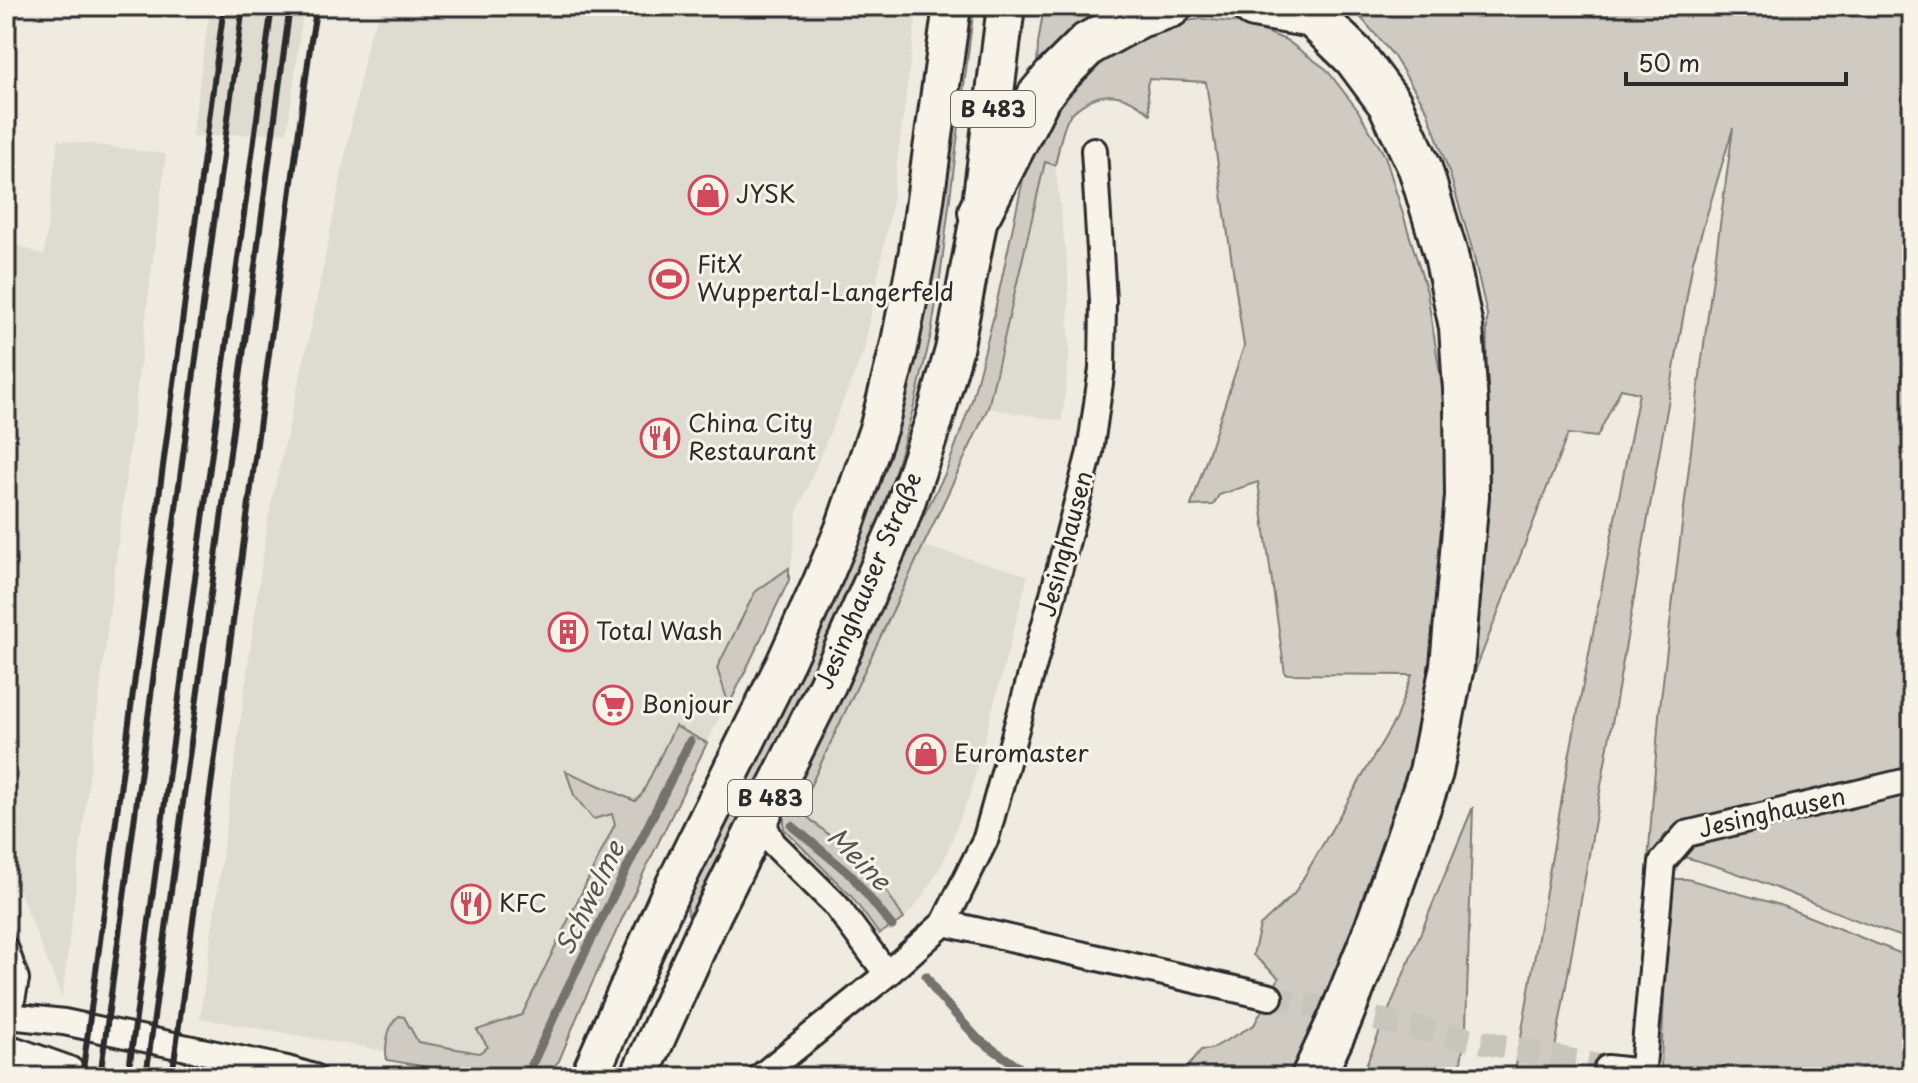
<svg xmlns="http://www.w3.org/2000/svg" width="1918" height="1083" viewBox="0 0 1918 1083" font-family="'Playpen Sans',sans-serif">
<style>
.built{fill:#dedbd1}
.green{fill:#cfcbc2;stroke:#7d7b76;stroke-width:2}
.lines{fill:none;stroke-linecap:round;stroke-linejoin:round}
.stream{stroke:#74726e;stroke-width:9}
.street-tunnel{stroke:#c8c5bc;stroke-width:24;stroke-dasharray:24 12;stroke-linecap:butt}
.street-casing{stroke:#2b2b2b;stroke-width:30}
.primary-casing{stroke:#2b2b2b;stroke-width:42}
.highway-casing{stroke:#2b2b2b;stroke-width:48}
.street{stroke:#f7f3e8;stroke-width:24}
.primary{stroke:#f7f3e8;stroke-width:36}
.highway{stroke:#f7f3e8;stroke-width:42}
.rail{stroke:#2b2b2b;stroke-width:6}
.labels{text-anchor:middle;stroke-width:6;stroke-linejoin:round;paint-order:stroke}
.shield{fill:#f7f3e8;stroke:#686764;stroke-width:2}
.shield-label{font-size:22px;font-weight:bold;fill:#2b2b2b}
.poi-label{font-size:24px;fill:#2b2b2b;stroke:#f7f3e8;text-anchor:start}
.street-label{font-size:24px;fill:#2b2b2b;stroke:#f7f3e8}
.water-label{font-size:26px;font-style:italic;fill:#555552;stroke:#f7f3e8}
</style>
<rect width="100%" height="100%" fill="#efebe0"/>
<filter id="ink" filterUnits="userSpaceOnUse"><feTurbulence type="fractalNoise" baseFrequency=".0125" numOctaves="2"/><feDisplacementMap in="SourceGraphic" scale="16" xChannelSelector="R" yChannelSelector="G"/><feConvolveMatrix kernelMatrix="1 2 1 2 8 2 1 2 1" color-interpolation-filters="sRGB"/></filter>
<g filter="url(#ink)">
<g class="built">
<path d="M210,6H304L287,132L192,137Z"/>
<path d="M384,6H910L916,19L891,208L864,350L797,513L791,568L707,743L686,733L520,1075L200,1018L268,518L310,333L369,36Z"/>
<path d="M58,140L166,154L62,998L6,858V241L44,255Z"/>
<path d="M1045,161L1055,165L1068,272L1069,356L1062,421L988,408Z"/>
<path d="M923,546L1028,575L971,791L943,862L924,895L904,919L875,873L799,811Z"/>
</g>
<g class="green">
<path d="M968,6H974L940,278L931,334L916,399L890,489L875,535L836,628L692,918L688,915L687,900L690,891L856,544L881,475L902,400Z"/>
<path d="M1044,6H1115L1037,67L1038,44Z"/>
<path d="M1351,6H1502L1504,8V6H1912V768L1676,826L1664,836L1646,889L1659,715L1702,359L1733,128L1693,261L1550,1077H1514L1568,763L1639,393L1621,389L1597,437L1568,434L1470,684L1485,534L1487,314L1472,249L1451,178L1427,110L1393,55Z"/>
<path d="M1200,19L1243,23L1286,40L1326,69L1357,109L1385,156L1427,292L1446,411L1448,494L1442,609L1423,721L1403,797L1359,920L1292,1077H1180L1201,1050L1211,1049L1254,1025L1279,978L1253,955L1260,926L1294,894L1395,720L1412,675L1285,674L1258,482L1219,495L1213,505L1191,506L1244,346L1206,82L1149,79L1147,85L1150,114C1132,98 1111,88 1088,101C1081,106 1074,109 1069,117C1061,130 1059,150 1055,165L1045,162L988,408L799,810L875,873L904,919L879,934L851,896L784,829V810L829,723L868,642L911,540L946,472L972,400L994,315L1025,170L1051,108L1106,50L1168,24Z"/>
<path d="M789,568V580L729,705L717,668L755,592Z"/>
<path d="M675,726L707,743L643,874L582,1005L559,1061L550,1070L537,1077H483L387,1060C384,1047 388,1024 399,1016L404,1017L418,1042L479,1053L488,1047L477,1030L522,1015L615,824L612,814L593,819L574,795L566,771L635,801L642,794Z"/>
<path d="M1912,786V940C1835,916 1763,877 1684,857L1690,848L1714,835Z"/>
<path d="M1473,807L1466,1027L1459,1077H1361Z"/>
<path d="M1673,879H1687L1780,905L1912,958V1077H1663L1661,1064L1668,902Z"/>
</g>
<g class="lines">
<g class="stream">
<path d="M792,826L851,875L892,926"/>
<path d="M926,976L938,995L978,1039L1033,1077"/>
<path d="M528,1073L566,991L690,741"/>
</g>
<path class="street-tunnel" d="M1270,997L1607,1068"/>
<g class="street-casing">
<g id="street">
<path d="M760,817L773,843L835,904L887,974"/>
<path d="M944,923L1270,997"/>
<path d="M6,950L16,979L9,1016"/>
<path d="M6,1019L9,1016L64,1022L287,1069L314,1077"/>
<path d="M1607,1068L1643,1072"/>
<path d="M760,1077L887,974L944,923L986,838L1051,602L1090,452L1102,369L1103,301L1094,150"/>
<path d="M1642,1077L1662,862L1686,834L1912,780"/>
</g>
</g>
<g class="primary-casing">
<g id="primary">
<path d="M589,1077L668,898L786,661L820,586L843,531L879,426L899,347L918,251L952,6"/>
<path d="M639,1077L712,915L827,685L900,520L934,421L954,350L980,212L1006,6"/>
</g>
</g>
<g class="highway-casing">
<g id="highway">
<path d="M1254,6L1313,16"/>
<path d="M1297,6L1313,16L1355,57L1390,104L1420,168L1446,255L1461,327L1466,405L1467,496L1452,666L1431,772L1377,927L1340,1019L1313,1077"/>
<path d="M980,212L1039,96L1054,78L1088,44L1139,16L1170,6"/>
<path d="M6,1056L65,1077"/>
</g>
</g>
<use href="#street" class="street"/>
<use href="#primary" class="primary"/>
<use href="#highway" class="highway"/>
<g class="rail">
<path d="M82,1077L224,6"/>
<path d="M100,1077L243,6"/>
<path d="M128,1077L272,6"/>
<path d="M146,1077L290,6"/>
<path d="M172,1077L311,40L317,6"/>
</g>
</g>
</g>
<defs>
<g id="shop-ring" transform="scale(2)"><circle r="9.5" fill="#f7f3e8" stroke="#d1495b" stroke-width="1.5"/><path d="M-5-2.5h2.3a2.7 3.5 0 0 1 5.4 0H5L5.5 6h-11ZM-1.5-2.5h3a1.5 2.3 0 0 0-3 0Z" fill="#d1495b"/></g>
<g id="stadium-ring" transform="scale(2)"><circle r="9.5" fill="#f7f3e8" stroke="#d1495b" stroke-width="1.5"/><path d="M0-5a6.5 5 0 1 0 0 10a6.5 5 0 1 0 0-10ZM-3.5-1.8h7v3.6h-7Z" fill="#d1495b"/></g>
<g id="restaurant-ring" transform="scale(2)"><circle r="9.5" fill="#f7f3e8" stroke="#d1495b" stroke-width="1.5"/><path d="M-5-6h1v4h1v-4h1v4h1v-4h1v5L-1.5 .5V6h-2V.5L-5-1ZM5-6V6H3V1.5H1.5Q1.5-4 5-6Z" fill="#d1495b"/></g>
<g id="building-ring" transform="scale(2)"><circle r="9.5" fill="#f7f3e8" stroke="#d1495b" stroke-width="1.5"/><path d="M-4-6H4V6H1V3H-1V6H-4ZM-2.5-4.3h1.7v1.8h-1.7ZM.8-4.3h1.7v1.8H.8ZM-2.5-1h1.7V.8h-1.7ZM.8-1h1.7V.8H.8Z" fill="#d1495b"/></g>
<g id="supermarket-ring" transform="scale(2)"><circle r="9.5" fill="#f7f3e8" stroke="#d1495b" stroke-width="1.5"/><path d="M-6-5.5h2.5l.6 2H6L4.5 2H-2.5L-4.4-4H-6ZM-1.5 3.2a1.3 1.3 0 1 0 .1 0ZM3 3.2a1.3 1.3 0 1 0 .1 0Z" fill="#d1495b"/></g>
</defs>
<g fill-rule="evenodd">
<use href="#shop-ring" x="708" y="195"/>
<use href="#stadium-ring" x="669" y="279"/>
<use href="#restaurant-ring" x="660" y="438"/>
<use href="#building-ring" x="568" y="632"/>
<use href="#supermarket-ring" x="613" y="705"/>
<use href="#shop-ring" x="926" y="754"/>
<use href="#restaurant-ring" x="471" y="904"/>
</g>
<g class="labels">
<g class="shield">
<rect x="951" y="91" width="84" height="36" rx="6"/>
<rect x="728" y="780" width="84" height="36" rx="6"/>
</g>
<g class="shield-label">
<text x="993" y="117">B 483</text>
<text x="770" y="806">B 483</text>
</g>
<g class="poi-label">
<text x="736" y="203">JYSK</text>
<text x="697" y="273">FitX<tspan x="697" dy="28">Wuppertal-Langerfeld</tspan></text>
<text x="688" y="432">China City<tspan x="688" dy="28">Restaurant</tspan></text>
<text x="596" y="640">Total Wash</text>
<text x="641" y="713">Bonjour</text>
<text x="954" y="762">Euromaster</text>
<text x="499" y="912">KFC</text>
</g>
<g class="street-label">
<text transform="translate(1066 544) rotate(-75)" y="8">Jesinghausen</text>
<text transform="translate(869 581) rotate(-67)" y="8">Jesinghauser Straße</text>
<text transform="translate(1772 813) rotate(-13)" y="8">Jesinghausen</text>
</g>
<g class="water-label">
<text transform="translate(859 859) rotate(45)" y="9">Meine</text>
<text transform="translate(590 898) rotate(-64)" y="9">Schwelme</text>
</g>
</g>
<rect width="1918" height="1083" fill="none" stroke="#f7f3e8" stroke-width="32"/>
<rect x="16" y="16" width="1886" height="1051" fill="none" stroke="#2b2b2b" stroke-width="3" filter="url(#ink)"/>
<path d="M1626 72v12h220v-12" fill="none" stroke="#2b2b2b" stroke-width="4"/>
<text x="1638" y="72" font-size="24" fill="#2b2b2b" stroke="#f7f3e8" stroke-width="6" paint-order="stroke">50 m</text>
</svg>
